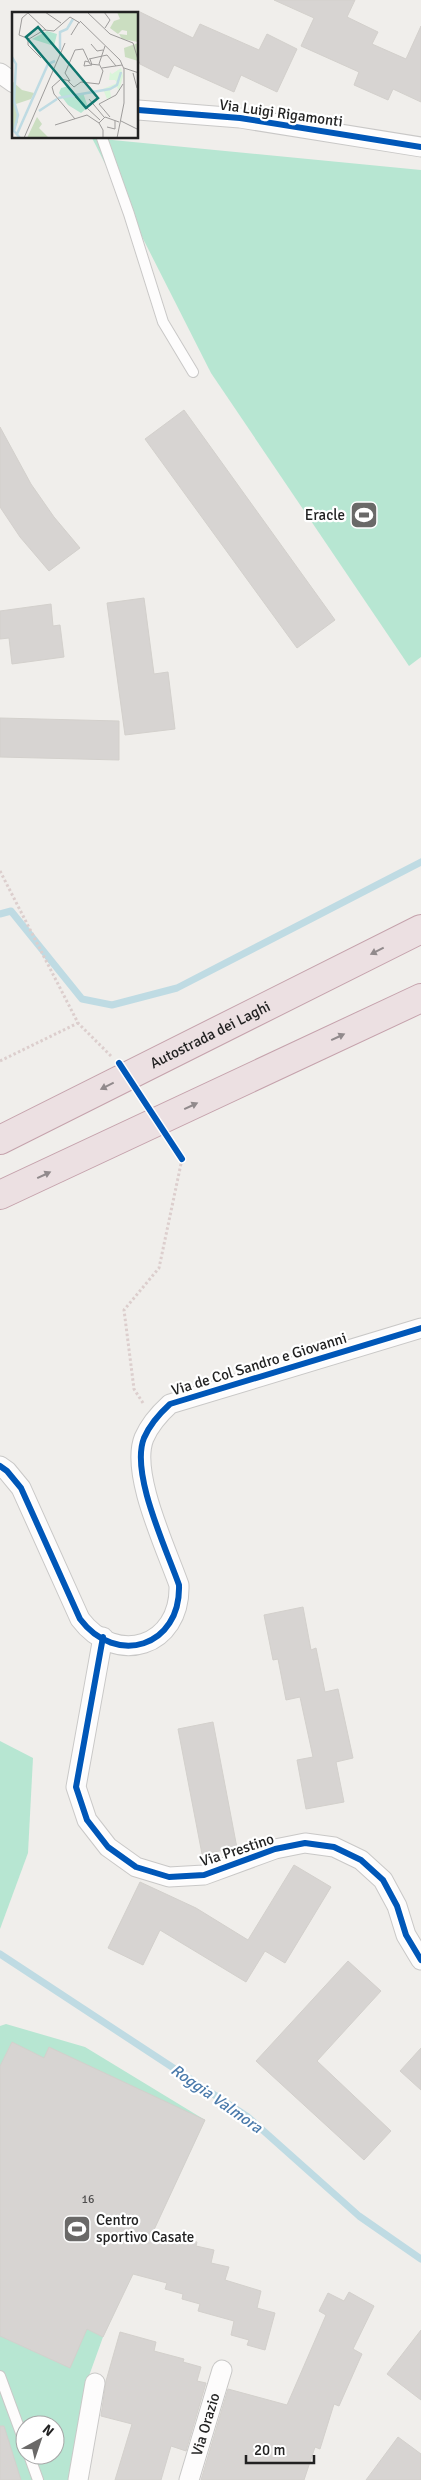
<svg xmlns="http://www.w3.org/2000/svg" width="421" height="2480" viewBox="0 0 421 2480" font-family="Signika,sans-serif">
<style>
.pitch{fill:#b7e6d2;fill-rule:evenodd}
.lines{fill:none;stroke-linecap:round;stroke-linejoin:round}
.stream{stroke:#bfdbe3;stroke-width:7}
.building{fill:#d7d4d2;stroke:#d3d0cc}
.lane-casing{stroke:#c9c8c7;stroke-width:12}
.street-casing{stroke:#c9c8c7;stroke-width:21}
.highway-casing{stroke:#c5a2ac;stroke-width:30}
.path{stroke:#dccecd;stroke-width:3;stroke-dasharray:2.5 2.5;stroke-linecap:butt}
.lane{stroke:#fdfcfc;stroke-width:10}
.street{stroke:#fdfcfc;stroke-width:19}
.highway{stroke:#ece0e2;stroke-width:28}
.cycleway-casing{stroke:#fff;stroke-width:9}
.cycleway{stroke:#0057b8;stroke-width:6}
.oneway{fill:#918a8c}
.labels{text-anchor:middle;stroke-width:4.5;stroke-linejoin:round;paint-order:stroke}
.number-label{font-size:12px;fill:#4f4e4e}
.street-label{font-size:15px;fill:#222;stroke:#fff}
.poi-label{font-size:15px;fill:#222;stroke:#fff;text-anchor:end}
.water-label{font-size:16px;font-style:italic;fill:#4a7aab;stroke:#fff}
.inset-river{fill:none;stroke:#bfdbe3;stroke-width:2.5}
.inset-road{fill:none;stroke:#9e9c9b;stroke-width:1}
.view{fill:#0f766e;fill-opacity:0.15;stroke:#0f766e;stroke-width:2.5}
.inset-edge{fill:none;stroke:#222;stroke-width:2.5}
</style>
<rect width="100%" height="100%" fill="#f0eeeb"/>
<g class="pitch">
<path d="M92,138L421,170V657L409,666L211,373Z"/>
<path d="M0,1741L33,1758L28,1853L0,1929Z"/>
<path d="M6,2024L85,2047L205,2120L103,2337L85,2387L70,2480H0V2026ZM25,2425H55V2455H25Z"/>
</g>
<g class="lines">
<g class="stream">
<path d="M0,914L11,911L82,999L112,1005L177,988L421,862"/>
<path d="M0,1954L248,2117L359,2216L421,2259"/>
</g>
</g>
<g class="building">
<path d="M274,0H355L347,17L378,32L372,44L406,59L421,26V102L393,89L388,100L354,85L359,72L301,46L314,18Z"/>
<path d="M138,11L193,38L200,24L259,50L267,34L297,49L277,92L241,75L234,92L174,65L168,78L138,63Z"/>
<path d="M184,410L335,620L297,648L145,439Z"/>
<path d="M0,427L31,484L54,517L80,548L49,571L20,537L0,507Z"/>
<path d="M144,598L154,674L168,672L175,729L125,735L107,603Z"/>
<path d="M51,604L53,626L60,625L64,657L12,664L9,638L0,639V611Z"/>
<path d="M0,718L119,721V760L0,757Z"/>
<path d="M303,1607L311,1650L316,1648L325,1692L338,1689L353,1758L336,1762L344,1802L306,1809L297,1760L313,1757L300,1697L286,1700L278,1659L273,1660L264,1615Z"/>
<path d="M213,1722L237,1848L202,1854L178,1729Z"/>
<path d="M294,1865L331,1887L285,1963L265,1951L246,1982L160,1930L143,1965L108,1948L140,1882L196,1908L248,1940Z"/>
<path d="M348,1961L381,1991L317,2061L391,2131L364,2160L256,2061Z"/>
<path d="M12,2042L44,2058L49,2047L205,2120L153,2232L197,2242L196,2246L214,2250L211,2263L229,2267L225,2280L261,2291L257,2308L275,2313L265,2350L247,2345L249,2340L231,2335L234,2321L198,2311L200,2304L182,2299L183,2294L165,2289L167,2283L133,2274L103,2337L87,2329L70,2368L0,2336V2066Z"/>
<path d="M421,2048V2090L400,2071Z"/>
<path d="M349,2292L374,2306L353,2349L362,2354L339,2406L334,2404L320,2449L315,2447L304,2480H201L228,2389L287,2405L326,2315L319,2311L328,2293L344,2301Z"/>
<path d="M421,2330V2400L387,2374Z"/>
<path d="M120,2332L156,2342L154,2351L184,2359L183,2362L201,2367L197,2381L206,2383L186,2451L171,2446L161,2480H115L132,2424L101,2416L106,2381Z"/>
<path d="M0,2426H4L21,2480H0Z"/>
<path d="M398,2437L421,2454V2480H366Z"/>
</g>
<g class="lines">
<g class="lane-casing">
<g id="lane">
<path d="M102,138L129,214L163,322L193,372"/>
<path d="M0,2376L25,2444"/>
<path d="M29,2455L38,2480"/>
</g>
</g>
<g class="street-casing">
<g id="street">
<path d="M0,73L14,83"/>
<path d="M138,110L240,118L421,147"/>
<path d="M0,1466L7,1471L21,1488L80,1619C116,1667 181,1647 179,1585C166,1548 130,1473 144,1438C150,1424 159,1414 170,1404L421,1328"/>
<path d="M103,1637L76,1787L87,1820L108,1847L136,1867L169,1877L204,1875L275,1849L305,1843L334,1847L361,1860L383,1880L397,1906L406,1935L421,1960"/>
<path d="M78,2480L95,2383"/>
<path id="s1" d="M189,2480L222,2370"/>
</g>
</g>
<g class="highway-casing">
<g id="highway">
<path id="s2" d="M0,1140L421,929"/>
<path d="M0,1195L421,998"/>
</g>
</g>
<g class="path">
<path d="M0,871L78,1023L111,1056"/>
<path d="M0,1061L78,1023"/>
<path d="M143,1403L134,1389L124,1310L159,1268L182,1159"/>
</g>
<use href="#lane" class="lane"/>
<use href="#street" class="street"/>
<use href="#highway" class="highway"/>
<g class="cycleway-casing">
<g id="cycleway">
<path d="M138,110L240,118L421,147"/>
<path d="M119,1063L182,1159"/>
<path d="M0,1466L7,1471L21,1488L80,1619C116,1667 181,1647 179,1585C166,1548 130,1473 144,1438C150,1424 159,1414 170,1404L421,1328"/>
<path d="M103,1637L76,1787L87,1820L108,1847L136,1867L169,1877L204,1875L275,1849L305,1843L334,1847L361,1860L383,1880L397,1906L406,1935L421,1960"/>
</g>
</g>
<use href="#cycleway" class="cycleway"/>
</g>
<defs><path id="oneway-solid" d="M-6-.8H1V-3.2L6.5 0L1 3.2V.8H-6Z" transform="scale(1.25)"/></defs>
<g class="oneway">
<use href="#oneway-solid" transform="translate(377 951) rotate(153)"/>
<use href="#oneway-solid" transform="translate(338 1037) rotate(-25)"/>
<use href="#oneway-solid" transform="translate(107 1086) rotate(153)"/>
<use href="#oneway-solid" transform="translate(191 1106) rotate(-25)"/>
<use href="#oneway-solid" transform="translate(44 1175) rotate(-25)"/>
</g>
<defs>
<g id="stadium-square" transform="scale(1.4375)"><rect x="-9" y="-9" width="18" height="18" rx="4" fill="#6a6968" stroke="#fff"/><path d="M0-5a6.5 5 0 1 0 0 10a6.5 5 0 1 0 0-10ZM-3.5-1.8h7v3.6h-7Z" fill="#fff"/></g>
</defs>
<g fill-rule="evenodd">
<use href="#stadium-square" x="364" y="515"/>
<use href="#stadium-square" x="77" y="2229"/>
</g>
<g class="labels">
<g class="number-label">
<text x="88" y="2203">16</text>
</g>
<g class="street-label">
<text transform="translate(281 113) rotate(8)" y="5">Via Luigi Rigamonti</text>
<text dy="5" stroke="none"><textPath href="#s2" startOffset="235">Autostrada dei Laghi</textPath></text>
<text transform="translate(259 1364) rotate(-17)" y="5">Via de Col Sandro e Giovanni</text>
<text transform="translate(237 1850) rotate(-18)" y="5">Via Prestino</text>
<text dy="5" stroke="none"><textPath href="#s1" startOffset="58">Via Orazio</textPath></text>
</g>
<g class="poi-label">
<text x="345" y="520">Eracle</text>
<text x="96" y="2225" text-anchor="start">Centro<tspan x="96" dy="17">sportivo Casate</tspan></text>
</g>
<g class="water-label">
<text transform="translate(217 2098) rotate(35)" y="6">Roggia Valmora</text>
</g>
</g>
<g transform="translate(12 12)">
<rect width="126" height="126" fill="#f0eeeb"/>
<path d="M105,0H126V30L110,27L107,22L115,23V19L110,18L106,22L98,16L102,9L108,7ZM126,31V49L113,45L112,36ZM0,69L10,78L22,81L19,87L4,92L6,110L0,121ZM25,105L30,112L27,116L37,126H15Z" fill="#cbdec1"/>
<path d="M109,56L111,64L107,79L105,75L98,78L99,85L95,87L91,77L105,71L103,68H97L98,60L100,62Z" fill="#daf5da"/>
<path d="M35,19L45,22L42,34L20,27ZM57,74L62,83L71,81L76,95L69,101L56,93L47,81L49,76Z" fill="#b7e6d2"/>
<path class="inset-river" d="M48,38V20L55,17L61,7M0,45L4,52L2,89L6,103L2,119L8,126M46,86L98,77L105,73L109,60M27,99L45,87M5,122L36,52L43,49"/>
<path class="inset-road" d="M33,0L49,11M75,0L98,22L121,31L127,51M92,0L98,8L93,16M16,1L34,18M68,9L108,48L112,57V91L105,126M7,23L17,27L32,18L42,19L58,5L68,11M7,23L10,6L17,0M59,23L67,10M16,28V33L29,46M79,32L85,39L91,38M77,47L95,43L104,54M77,50L73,49L72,54L80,53L78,47M90,56L110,53M112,56L127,61M121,61L125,76M56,69L62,75L69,70L87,72L91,59L87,52L93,34M63,85L88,108M77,87L92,105M98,105L87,92L104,83L111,72M63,107L42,82L40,75L49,67L58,69L53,61L63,38L71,37L78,52L87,53M109,109L127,118M87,111L91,118V126M43,113L75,103L87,111L93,105L107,110M95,115L103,117V109M12,126L53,31"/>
<path class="view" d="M26,15L86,86L74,96L14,25Z"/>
<rect width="126" height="126" class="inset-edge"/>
</g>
<g transform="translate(40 2440) rotate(40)"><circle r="24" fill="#ffffff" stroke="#a7a7a7"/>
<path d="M0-4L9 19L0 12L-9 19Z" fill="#6a6968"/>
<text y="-8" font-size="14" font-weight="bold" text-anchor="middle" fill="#222222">N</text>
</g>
<path d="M246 2455v8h68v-8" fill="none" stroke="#222222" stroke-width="2.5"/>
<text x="254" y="2455" font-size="15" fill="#222222" stroke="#ffffff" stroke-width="4" paint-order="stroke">20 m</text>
</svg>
